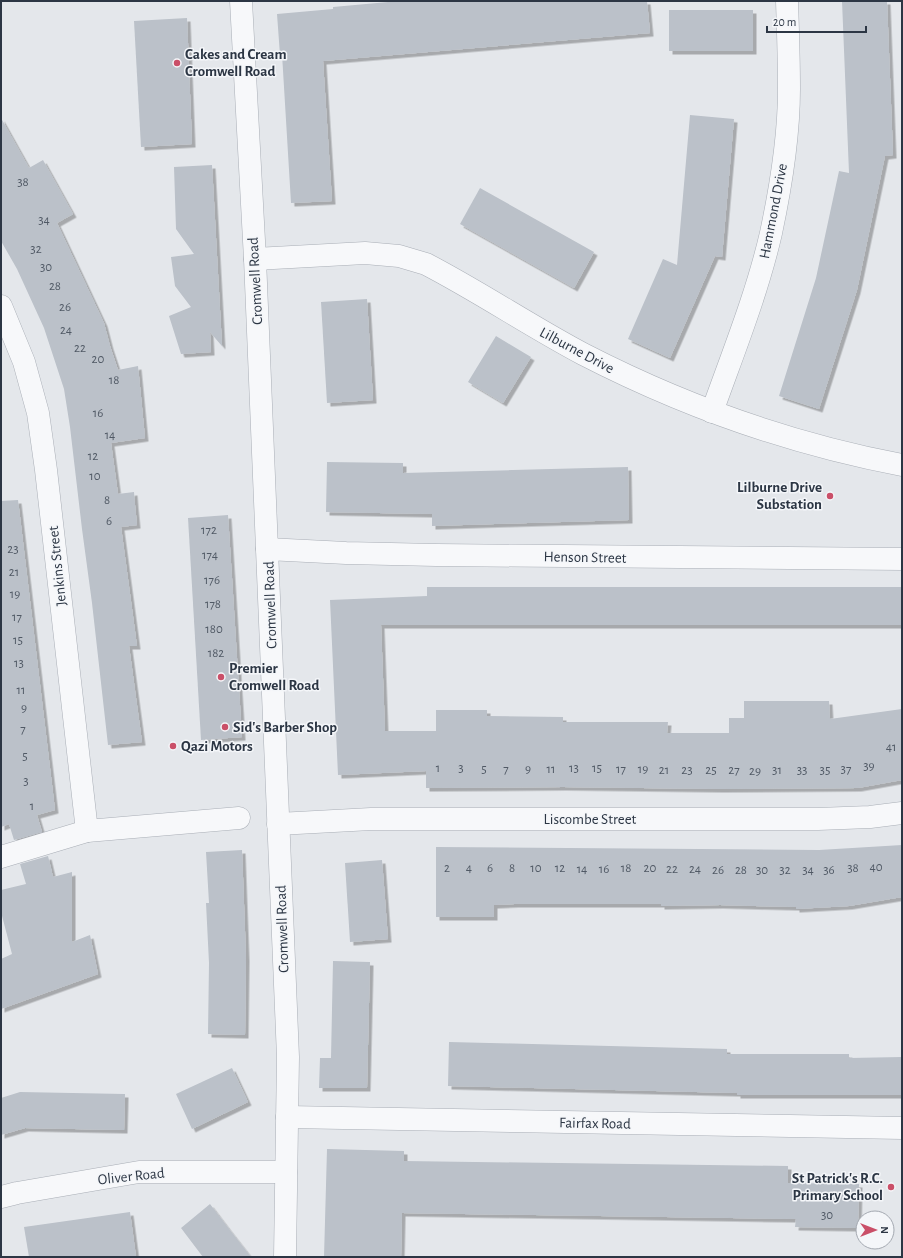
<svg xmlns="http://www.w3.org/2000/svg" width="903" height="1258" viewBox="0 0 903 1258" font-family="'Alegreya Sans',sans-serif">
<style>
.building{fill:#bbc1c9;filter:url(#shadow)}
.lines{fill:none;stroke-linecap:round;stroke-linejoin:round}
.minor-casing{stroke:#a9aeb6;stroke-width:23}
.tertiary-casing{stroke:#a9aeb6;stroke-width:23}
.minor{stroke:#f7f8fa;stroke-width:22}
.tertiary{stroke:#f7f8fa;stroke-width:22}
.poi-dot{fill:#ca4f68;stroke:#f4f6f9;stroke-width:1.5}
.labels{text-anchor:middle;stroke-width:3;stroke-linejoin:round;paint-order:stroke}
.number-label{font-size:13px;fill:#505965}
.poi-label{font-size:15px;font-weight:bold;fill:#2c3644;stroke:#f4f6f9;text-anchor:start}
.street-label{font-size:15px;fill:#2c3644;stroke:#f4f6f9}
</style>
<defs>
<filter id="shadow"><feDropShadow dx="3.5" dy="3.5" stdDeviation="0" flood-color="#0004"/></filter>
</defs>
<rect width="100%" height="100%" fill="#e4e7eb"/>
<g class="building">
<path d="M399,1H647L650,33L323,61L332,201L291,203L282,54L280,55L277,14L333,9V7Z"/>
<path d="M842,1H887L893,155L885,156L857,290L819,409L779,396L816,278L839,171L849,173Z"/>
<rect x="669" y="10" width="84" height="41"/>
<path d="M187,18L192,144L141,147L134,21Z"/>
<path d="M690,115L734,119L722,257L715,256L670,358L628,339L663,259L677,265Z"/>
<path d="M1,118L29,168L43,160L73,214L57,223L104,323L110,346L118,370L138,366L145,438L111,443L118,494L134,492L135,505L137,525L121,527L137,646H129L142,742L108,745L92,603L82,529L70,427L64,389L44,328L17,269L1,241Z"/>
<path d="M212,165L222,346L210,332L211,352L181,354L169,316L191,307L175,286L171,257L194,254L176,229L174,167Z"/>
<path d="M480,188L594,252L574,288L460,224Z"/>
<path d="M367,299L373,400L327,403L321,302Z"/>
<path d="M496,336L531,357L503,403L468,382Z"/>
<path d="M327,462L403,463V473L628,467L629,520L432,526V514L326,512Z"/>
<path d="M18,500L55,810L37,815L42,832L14,840L9,824L1,827V501Z"/>
<path d="M228,515L242,737L201,740L188,518Z"/>
<path d="M427,587H902V625H381L385,731H436V710H487V716L563,717V722H668L667,733H729V718H744V701H829L830,719L902,709V780L858,788L720,789L563,787L426,788V771L338,775L330,600L427,596Z"/>
<path d="M902,845V897L849,906L796,909V907L720,905L661,906V904H515L494,905V917H436V847L819,850Z"/>
<path d="M242,850L246,958L245,1035L208,1034L209,963L206,903H209L206,852Z"/>
<path d="M48,856L53,877L72,872V942L90,935L98,974L1,1009V959L12,954L1,912V890L26,884L20,864Z"/>
<path d="M382,860L388,939L350,942L345,863Z"/>
<path d="M333,961L370,962L367,1088H319L320,1058H331Z"/>
<path d="M449,1042L727,1049V1054H849V1058L902,1057V1095H737V1093L448,1086Z"/>
<path d="M232,1068L248,1102L192,1129L176,1094Z"/>
<path d="M20,1092L125,1094L124,1130L25,1128L1,1135V1098Z"/>
<path d="M327,1149L404,1151V1161L788,1166V1183L859,1184L858,1228L795,1227L796,1219L402,1213L401,1257H324Z"/>
<path d="M210,1204L229,1229L251,1257H203L181,1228Z"/>
<path d="M130,1212L136,1257H29L24,1227Z"/>
</g>
<g class="lines">
<g class="minor-casing">
<g id="minor">
<path d="M255,259L365,253L399,256L426,264C480,292 530,326 583,354C684,406 791,444 902,465"/>
<path d="M1,306L24,362L38,413L46,470L87,831L239,818"/>
<path d="M712,412C733,353 757,294 771,233C781,186 789,137 789,89C789,60 788,30 787,1"/>
<path d="M267,549L346,553L436,555L902,559"/>
<path d="M278,824L371,819H818L870,817L902,813"/>
<path d="M1,857L87,831"/>
<path d="M287,1117L902,1128"/>
<path d="M1,1197L17,1193L139,1172H286"/>
</g>
</g>
<g class="tertiary-casing">
<path id="tertiary" d="M241,1L255,259L288,1057L285,1257"/>
</g>
<use href="#minor" class="minor"/>
<use href="#tertiary" class="tertiary"/>
</g>
<g class="poi-dot">
<circle cx="177" cy="63" r="4"/>
<circle cx="830" cy="496" r="4"/>
<circle cx="221" cy="677" r="4"/>
<circle cx="225" cy="727" r="4"/>
<circle cx="173" cy="746" r="4"/>
<circle cx="891" cy="1187" r="4"/>
</g>
<g class="labels">
<g class="number-label">
<text x="23" y="186">38</text>
<text x="44" y="224">34</text>
<text x="36" y="253">32</text>
<text x="46" y="271">30</text>
<text x="55" y="290">28</text>
<text x="65" y="311">26</text>
<text x="66" y="334">24</text>
<text x="80" y="352">22</text>
<text x="98" y="363">20</text>
<text x="114" y="384">18</text>
<text x="98" y="417">16</text>
<text x="110" y="439">14</text>
<text x="93" y="460">12</text>
<text x="95" y="480">10</text>
<text x="107" y="504">8</text>
<text x="109" y="525">6</text>
<text x="209" y="534">172</text>
<text x="13" y="553">23</text>
<text x="210" y="559">174</text>
<text x="14" y="576">21</text>
<text x="212" y="584">176</text>
<text x="15" y="598">19</text>
<text x="213" y="608">178</text>
<text x="17" y="621">17</text>
<text x="214" y="633">180</text>
<text x="18" y="644">15</text>
<text x="216" y="657">182</text>
<text x="19" y="667">13</text>
<text x="21" y="694">11</text>
<text x="24" y="712">9</text>
<text x="23" y="733">7</text>
<text x="891" y="751">41</text>
<text x="25" y="760">5</text>
<text x="869" y="770">39</text>
<text x="438" y="772">1</text>
<text x="461" y="772">3</text>
<text x="574" y="772">13</text>
<text x="597" y="772">15</text>
<text x="484" y="773">5</text>
<text x="506" y="773">7</text>
<text x="528" y="773">9</text>
<text x="551" y="773">11</text>
<text x="621" y="773">17</text>
<text x="643" y="773">19</text>
<text x="846" y="773">37</text>
<text x="664" y="774">21</text>
<text x="687" y="774">23</text>
<text x="711" y="774">25</text>
<text x="734" y="774">27</text>
<text x="777" y="774">31</text>
<text x="802" y="774">33</text>
<text x="825" y="774">35</text>
<text x="755" y="775">29</text>
<text x="26" y="785">3</text>
<text x="32" y="810">1</text>
<text x="876" y="871">40</text>
<text x="447" y="872">2</text>
<text x="469" y="872">4</text>
<text x="490" y="872">6</text>
<text x="512" y="872">8</text>
<text x="536" y="872">10</text>
<text x="560" y="872">12</text>
<text x="626" y="872">18</text>
<text x="650" y="872">20</text>
<text x="853" y="872">38</text>
<text x="582" y="873">14</text>
<text x="604" y="873">16</text>
<text x="672" y="873">22</text>
<text x="695" y="873">24</text>
<text x="718" y="874">26</text>
<text x="741" y="874">28</text>
<text x="762" y="874">30</text>
<text x="785" y="874">32</text>
<text x="808" y="874">34</text>
<text x="829" y="874">36</text>
<text x="827" y="1219">30</text>
</g>
<g class="poi-label">
<text x="185" y="59">Cakes and Cream<tspan x="185" dy="17">Cromwell Road</tspan></text>
<text x="822" y="492" text-anchor="end">Lilburne Drive<tspan x="822" dy="17">Substation</tspan></text>
<text x="229" y="673">Premier<tspan x="229" dy="17">Cromwell Road</tspan></text>
<text x="233" y="732">Sid's Barber Shop</text>
<text x="181" y="751">Qazi Motors</text>
<text x="883" y="1183" text-anchor="end">St Patrick's R.C.<tspan x="883" dy="17">Primary School</tspan></text>
</g>
<g class="street-label">
<text transform="translate(773 211) rotate(-79)" y="5">Hammond Drive</text>
<text transform="translate(255 281) rotate(-93)" y="5">Cromwell Road</text>
<text transform="translate(577 350) rotate(28)" y="5">Lilburne Drive</text>
<text transform="translate(585 557) rotate(1)" y="5">Henson Street</text>
<text transform="translate(57 566) rotate(-96)" y="5">Jenkins Street</text>
<text transform="translate(270 605) rotate(-92)" y="5">Cromwell Road</text>
<text x="590" y="824">Liscombe Street</text>
<text transform="translate(282 929) rotate(-92)" y="5">Cromwell Road</text>
<text transform="translate(595 1123) rotate(1)" y="5">Fairfax Road</text>
<text transform="translate(131 1176) rotate(-6)" y="5">Oliver Road</text>
</g>
</g>
<rect width="903" height="1258" fill="none" stroke="#2c3644" stroke-width="4"/>
<g transform="translate(875 1230) rotate(90)"><circle r="19" fill="#f4f6f9" stroke="#a4a9b1"/>
<path d="M0-3L7 15L0 10L-7 15Z" fill="#ca4f68"/>
<text y="-6" font-size="11" font-weight="bold" text-anchor="middle" fill="#2c3644">N</text>
</g>
<path d="M767 26v6h99v-6" fill="none" stroke="#2c3644" stroke-width="2"/>
<text x="773" y="26" font-size="12" fill="#2c3644" stroke="#f4f6f9" stroke-width="3" paint-order="stroke">20 m</text>
</svg>
